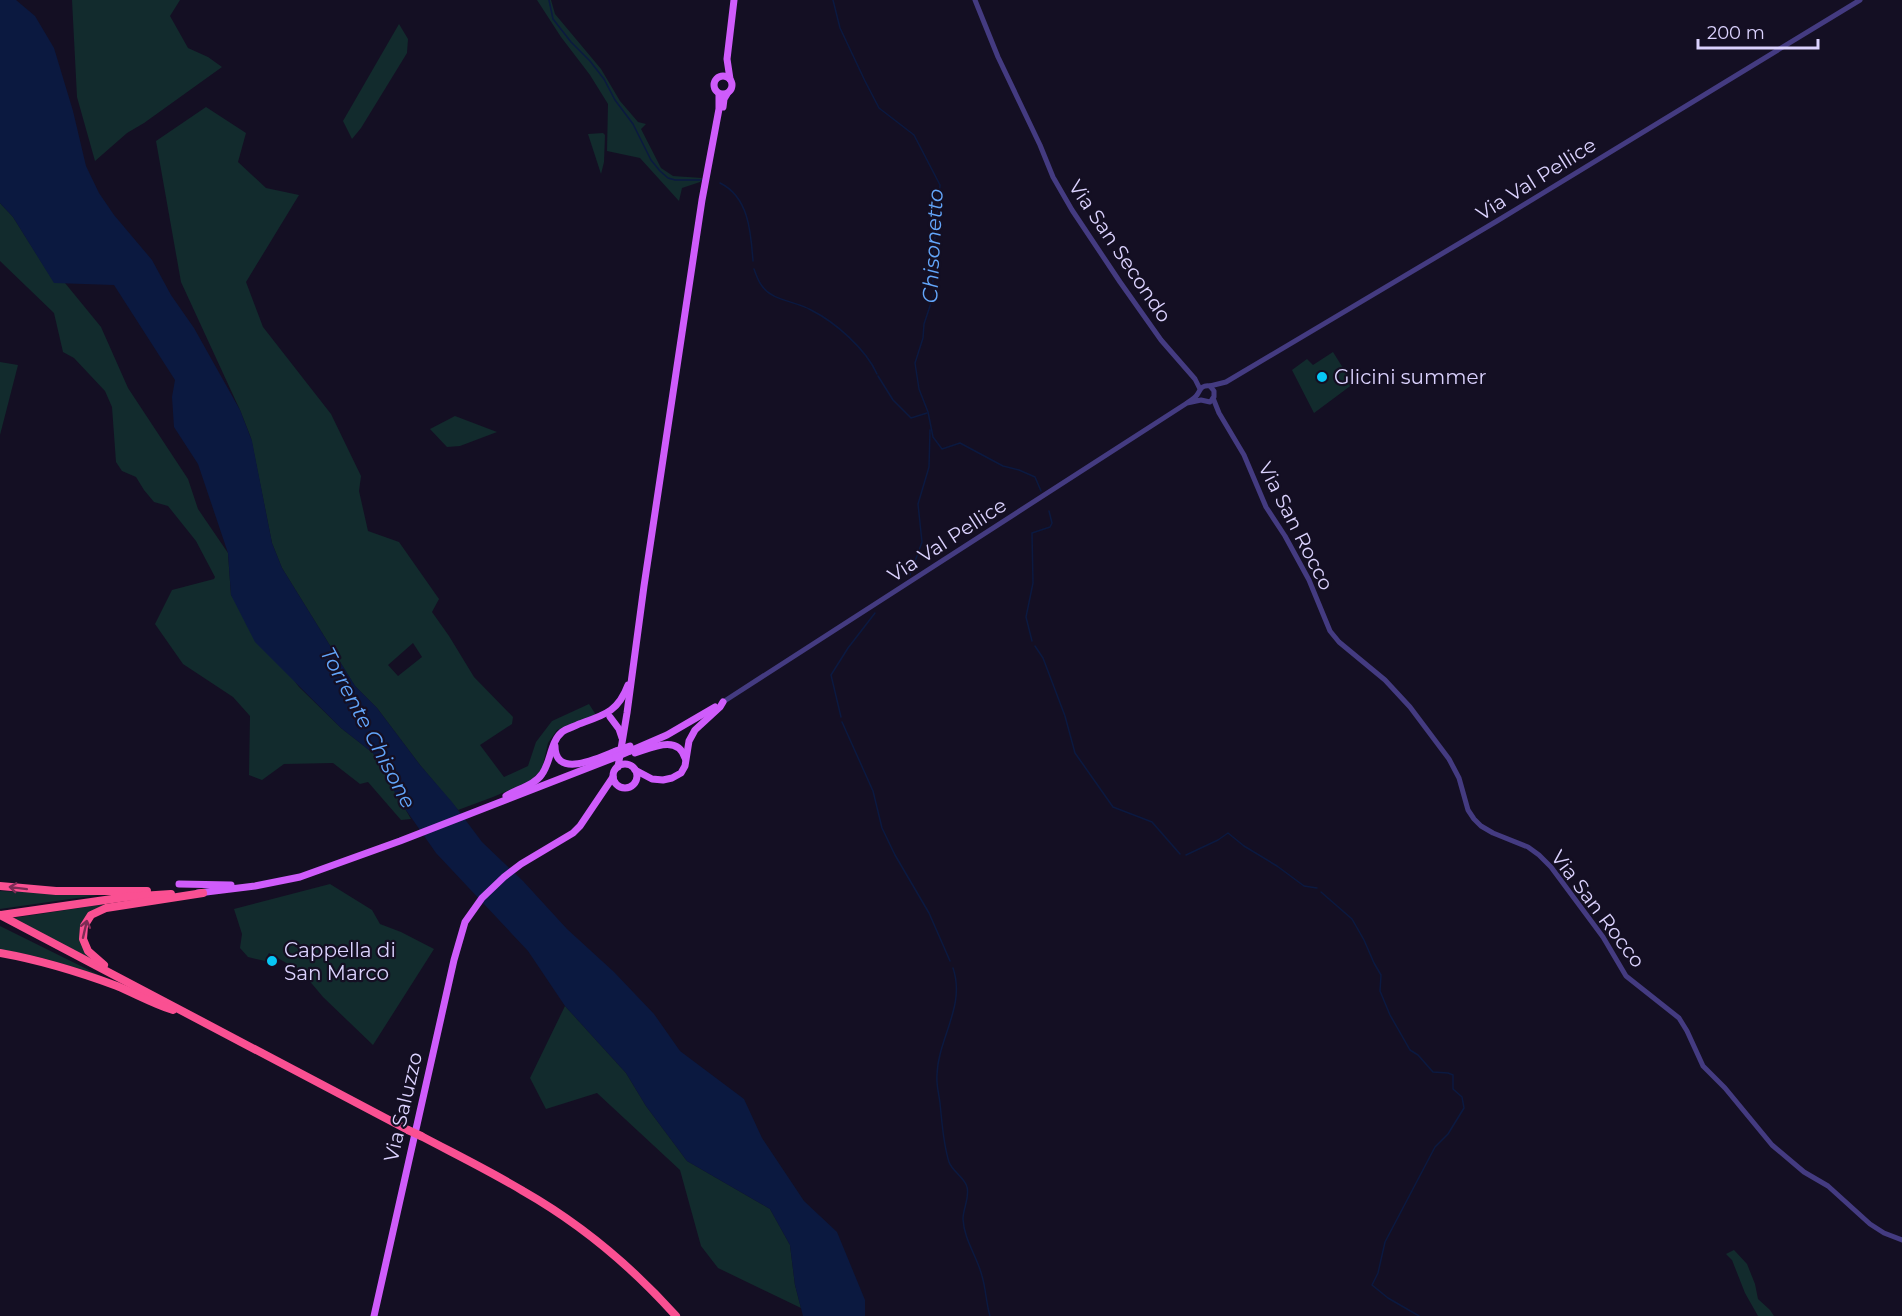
<svg xmlns="http://www.w3.org/2000/svg" width="1902" height="1316" viewBox="0 0 1902 1316" font-family="Montserrat,sans-serif">
<style>
.green{fill:#122b2d;fill-rule:evenodd}
.water{fill:#0b1940}
.lines{fill:none;stroke-linecap:round;stroke-linejoin:round}
.stream{stroke:#0b1940;stroke-width:1.5}
.minor{stroke:#443b81;stroke-width:5}
.major{stroke:#cf5cfb;stroke-width:7}
.highway{stroke:#fa5092;stroke-width:8}
.major-bridge{stroke:#cf5cfb;stroke-width:7}
.highway-bridge{stroke:#fa5092;stroke-width:8}
.oneway{stroke:#7b2c55}
.poi-dot{fill:#07c6f5;stroke:#140f23;stroke-width:2}
.labels{text-anchor:middle;stroke-width:4.5;stroke-linejoin:round;paint-order:stroke}
.street-label{font-size:20px;fill:#dbd2fe;stroke:#140f23}
.poi-label{font-size:20px;fill:#dbd2fe;stroke:#140f23;text-anchor:start}
.water-label{font-size:21px;font-style:italic;fill:#63a6fb;stroke:#140f23}
</style>
<rect width="100%" height="100%" fill="#140f23"/>
<g class="green">
<path d="M72,0H180L170,16L188,48L208,57L222,67L144,123L127,133L95,161L77,97Z"/>
<path d="M537,0H551L555,14L601,69L620,101L638,122L646,124L641,129L661,168L673,176L702,178L700,182L682,188L679,201L640,158L607,151L608,104L590,75L561,37Z"/>
<path d="M399,24L408,39L407,53L361,128L352,139L343,121Z"/>
<path d="M206,107L246,133L238,162L266,188L299,195L246,282L263,327L331,414L361,476L359,491L368,531L399,542L439,599L432,612L449,636L474,677L513,717L512,724L480,745L504,777L528,766L536,742L552,721L589,704L596,715L557,730L548,743L542,769L530,781L493,797L458,810L420,765L377,708L355,686L282,568L272,543L251,438L240,410L181,282L156,141ZM413,643L422,657L398,676L388,665Z"/>
<path d="M603,133L605,135L604,162L601,174L588,134Z"/>
<path d="M0,203L13,217L54,282L65,283L101,327L128,388L188,479L198,509L228,553L231,595L299,687L341,728L373,753L411,819L401,820L368,782L360,784L333,763L284,764L262,780L249,775L250,716L233,697L183,664L155,624L172,590L214,579L215,577L196,541L168,506L154,502L144,490L136,477L122,471L116,462L112,407L105,391L74,358L63,352L54,313L0,261Z"/>
<path d="M1333,352L1353,384L1314,413L1292,370L1307,359L1313,365Z"/>
<path d="M0,362L18,365L0,435Z"/>
<path d="M455,416L497,432L460,446L447,447L430,429Z"/>
<path d="M330,884L372,910L380,924L401,932L434,949L373,1045L323,997L302,972L269,953L265,961L248,957L240,948L242,934L234,909Z"/>
<path d="M0,891L98,895L0,909Z"/>
<path d="M113,903C78,914 69,930 93,960L13,918Z"/>
<path d="M0,926L107,979C73,966 36,954 0,950Z"/>
<path d="M565,1006L626,1073L646,1106L687,1161L770,1209L790,1245L795,1285L801,1308L718,1268L701,1246L680,1170L597,1093L546,1109L530,1078Z"/>
<path d="M1734,1250L1747,1264L1755,1284L1758,1299L1770,1310L1774,1316H1758L1745,1293L1732,1260L1726,1254Z"/>
</g>
<path class="water" d="M0,0H16L35,16L54,48L73,111L86,166L99,193L114,215L152,260L171,295L194,328L240,410L252,441L272,543L282,568L355,686L377,708L420,765L452,802L482,842L523,881L567,929L614,972L654,1014L680,1051L744,1099L762,1138L804,1201L837,1232L865,1300V1316H803L795,1285L790,1245L770,1209L687,1161L646,1106L626,1073L565,1006L528,951L436,853L399,800L373,753L341,728L255,642L231,595L228,553L198,464L174,427L172,397L175,380L114,285L54,283L13,217L0,203Z"/>
<g class="lines">
<g class="stream">
<path d="M549,0L553,19L571,42L590,61L604,79L615,100L633,124L651,160L660,171L668,178L675,180H702"/>
<path d="M833,0L840,28L865,81L879,108L914,135L940,185L932,269L934,294L924,324L923,338L915,363L919,389L928,412L933,437L942,449L960,443L1003,466L1019,470L1035,477L1041,491"/>
<path d="M720,183C749,197 751,233 753,261"/>
<path d="M754,269C756,274 758,281 762,286C772,301 796,301 811,310C835,322 866,349 877,374"/>
<path d="M878,376L893,400L911,418L927,413"/>
<path d="M910,575L922,542L918,504L929,467L930,430"/>
<path d="M1032,641L1026,617L1033,583L1032,533L1050,527L1052,523L1049,511"/>
<path d="M1035,646L1043,658L1065,716L1075,753L1113,807L1152,822L1180,854"/>
<path d="M841,717L831,675L848,648L875,613"/>
<path d="M842,722L873,791L882,828L895,855L929,913L950,961"/>
<path d="M1186,855L1218,840L1228,833L1244,846L1277,866L1304,886L1317,888"/>
<path d="M1321,892L1352,919L1364,940L1374,963L1381,975L1380,991L1390,1015L1410,1050L1418,1055L1433,1072L1448,1073L1453,1075V1089L1462,1097L1464,1108L1448,1134L1435,1147L1385,1242L1378,1273L1372,1285L1388,1298L1419,1316"/>
<path d="M953,968C966,1006 938,1038 937,1075C936,1084 939,1094 940,1103C942,1122 943,1143 949,1162C952,1171 965,1178 967,1187C970,1198 963,1208 963,1219C964,1240 977,1256 982,1276C986,1289 986,1303 990,1316"/>
</g>
<g class="minor">
<path d="M975,0L998,57L1040,145L1053,177L1072,210L1120,282L1161,340L1195,379L1200,389"/>
<path d="M1210,386L1226,382L1497,221L1860,0"/>
<path d="M1213,398L1219,413L1244,455L1266,507L1285,536L1309,580L1330,631L1339,642L1385,680L1410,707L1449,759L1459,778L1468,810L1474,819L1481,826L1493,833L1528,847L1539,855L1551,867L1603,937L1626,976L1679,1018L1687,1031L1703,1066L1725,1088L1772,1145L1804,1172L1828,1186L1870,1224L1884,1233L1902,1240"/>
<path d="M723,702L1187,403C1190,401 1195,398 1197,395C1201,389 1201,385 1210,386L1214,391V397L1210,402L1201,400L1187,403"/>
</g>
<g class="major">
<circle cx="723" cy="85" r="9"/>
<path d="M730,79L727,59L734,0"/>
<path d="M723,107L724,99L727,94"/>
<path d="M610,717L619,729L622,738"/>
<path d="M555,746C555,780 600,757 616,751"/>
<path d="M630,751L667,735L715,707"/>
<path d="M635,753C651,748 678,734 685,758"/>
<circle cx="625" cy="776" r="12"/>
<path d="M618,767L627,713L644,586L702,200L719,109V94"/>
<path d="M635,770L652,779L663,780L672,778L681,773L685,766L689,741L695,730L720,707L723,702"/>
<path d="M506,796C517,789 535,785 542,774C551,762 550,742 562,732C567,728 574,727 579,724C604,715 618,712 628,685"/>
<path d="M179,884L231,885"/>
<path d="M198,893L255,886L300,877L400,841L616,757"/>
<path d="M374,1316L454,960L465,922L482,898L504,877L521,864L573,833L580,826L613,777"/>
</g>
<g class="highway">
<path d="M0,886L56,891H147"/>
<path d="M0,915L408,1130"/>
<path d="M1,915L126,897L171,894"/>
<path d="M0,953C40,960 79,972 117,986C136,994 154,1004 173,1010"/>
<path d="M104,965L88,951L83,939L84,926L91,915L106,908L203,893"/>
<path d="M421,1136C455,1154 490,1171 523,1191C581,1224 632,1267 676,1316"/>
</g>
<g class="major-bridge">
<path d="M616,751L630,746"/>
<path d="M616,757L630,751"/>
</g>
<path class="highway-bridge" d="M408,1130L421,1136"/>
</g>
<defs><path id="oneway-shaft" d="M-6 0H5M1.5-3L5.5 0L1.5 3" fill="none" stroke-width="1.6" stroke-linecap="round" stroke-linejoin="round" transform="scale(1.5)"/></defs>
<g class="oneway">
<use href="#oneway-shaft" transform="translate(18 888) rotate(-173)"/>
<use href="#oneway-shaft" transform="translate(85 929) rotate(-77)"/>
</g>
<g class="poi-dot">
<circle cx="1322" cy="377" r="6"/>
<circle cx="272" cy="961" r="6"/>
</g>
<g class="labels">
<g class="street-label">
<text transform="translate(1536 179) rotate(-32)" y="7">Via Val Pellice</text>
<text transform="translate(1120 251) rotate(56)" y="7">Via San Secondo</text>
<text transform="translate(1296 526) rotate(63)" y="7">Via San Rocco</text>
<text transform="translate(947 540) rotate(-33)" y="7">Via Val Pellice</text>
<text transform="translate(1598 909) rotate(53)" y="7">Via San Rocco</text>
<text transform="translate(403 1107) rotate(-77)" y="7">Via Saluzzo</text>
</g>
<g class="poi-label">
<text x="1334" y="384">Glicini summer</text>
<text x="284" y="957">Cappella di<tspan x="284" dy="23">San Marco</tspan></text>
</g>
<g class="water-label">
<text transform="translate(933 246) rotate(-87)" y="7">Chisonetto</text>
<text transform="translate(368 728) rotate(62)" y="7">Torrente Chisone</text>
</g>
</g>
<path d="M1698 39v9h120v-9" fill="none" stroke="#dbd2fe" stroke-width="3"/>
<text x="1707" y="39" font-size="18" fill="#dbd2fe" stroke="#140f23" stroke-width="4.5" paint-order="stroke">200 m</text>
</svg>
